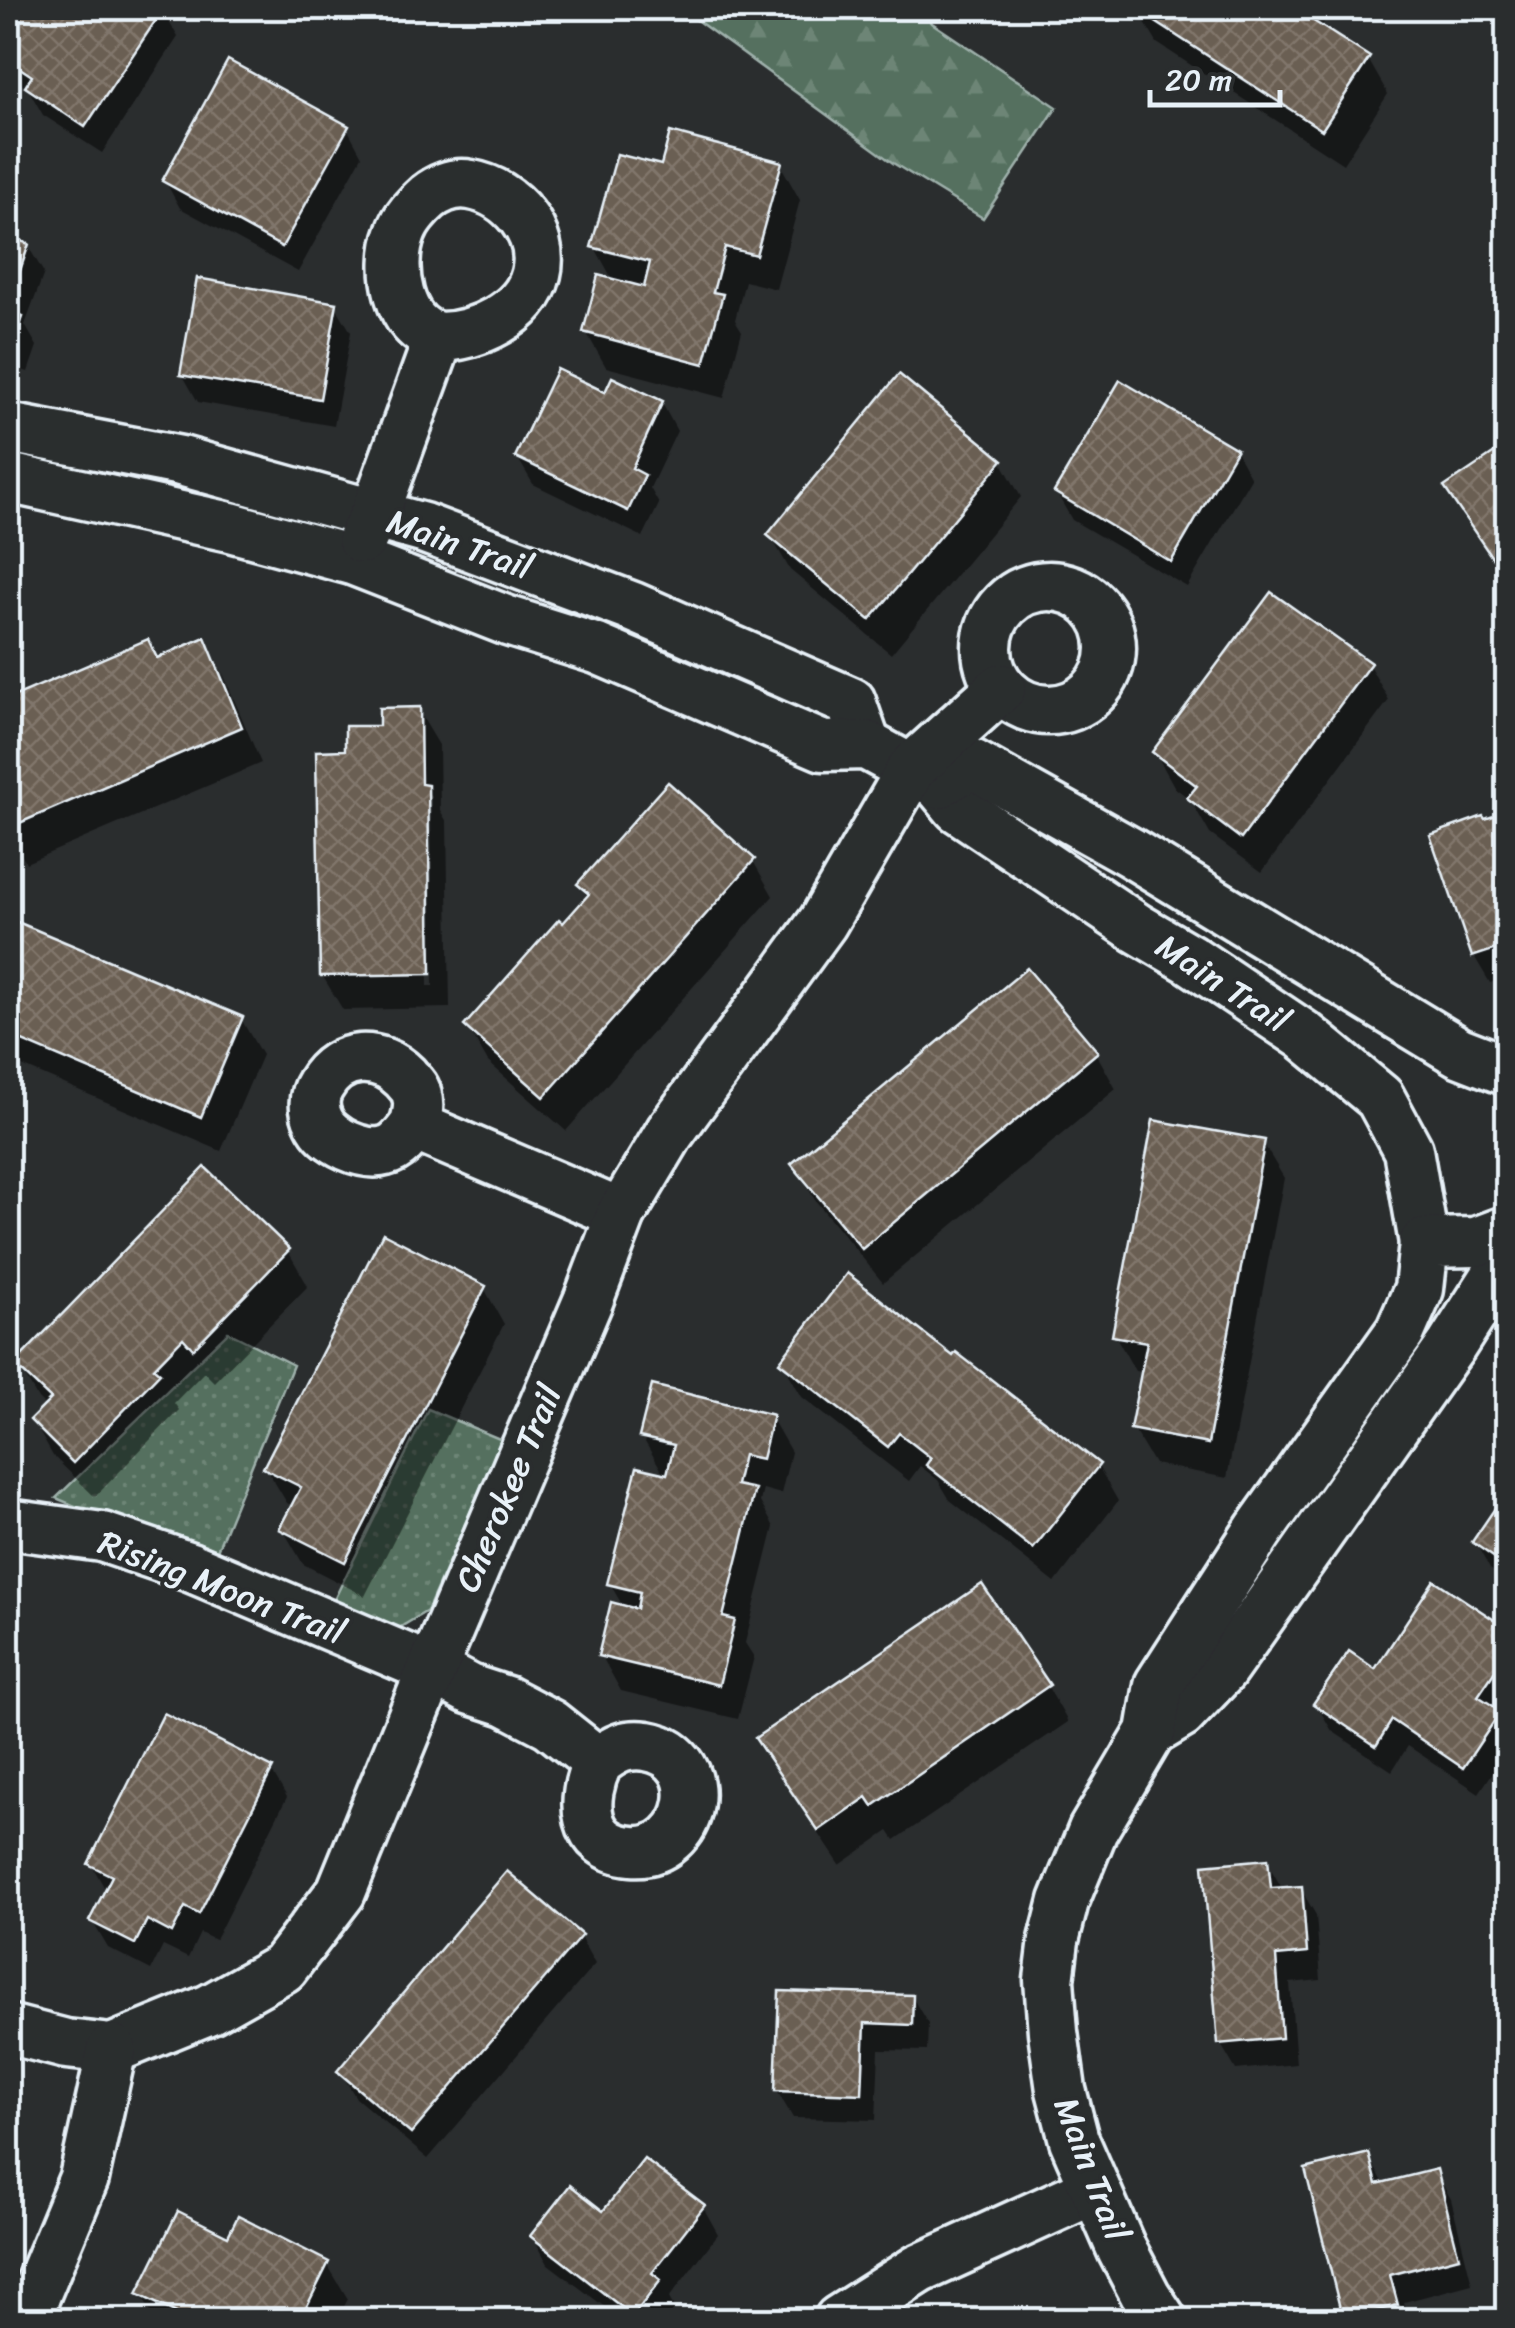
<svg xmlns="http://www.w3.org/2000/svg" width="1515" height="2328" viewBox="0 0 1515 2328" font-family="Sriracha,sans-serif">
<style>
.grass{fill:url(#grass-dots);stroke:#9eb0ab;stroke-width:2.5}
.forest{fill:url(#forest-firs);stroke:#9eb0ab;stroke-width:2.5}
.shadow{fill:#0007;fill-rule:evenodd}
.building{fill:url(#building-cross-hatch);stroke:#e8f1f8;stroke-width:2.5}
.lines{fill:none;stroke-linecap:round;stroke-linejoin:round}
.street-casing{stroke:#e8f1f8;stroke-width:55}
.street{stroke:#2a2d2e;stroke-width:48}
.labels{text-anchor:middle;stroke-width:8;stroke-linejoin:round;paint-order:stroke}
.street-label{font-size:35px;fill:#e8f1f8;stroke:#2a2d2e}
</style>
<defs>
<pattern id="grass-dots" width="8" height="8" patternUnits="userSpaceOnUse" patternTransform="scale(2.5)"><rect width="8" height="8" fill="#54705e"/><path d="M2 2h.1M6 6h.1" fill="none" stroke="#6d8576" stroke-width="1.8" stroke-linecap="round"/></pattern>
<pattern id="forest-firs" width="22" height="20" patternUnits="userSpaceOnUse" patternTransform="scale(2.5)"><rect width="22" height="20" fill="#54705e"/><path d="M5 1l3.5 6h-7zM16 11l3.5 6h-7z" fill="#6d8576"/></pattern>
<pattern id="building-cross-hatch" width="8" height="8" patternUnits="userSpaceOnUse" patternTransform="scale(2.5)"><rect width="8" height="8" fill="#6b5e52"/><path d="M0 0l8 8M0 8l8-8" fill="none" stroke="#80766c"/></pattern>
</defs>
<rect width="100%" height="100%" fill="#2a2d2e"/>
<filter id="ink" filterUnits="userSpaceOnUse"><feTurbulence type="fractalNoise" baseFrequency=".01" numOctaves="2"/><feDisplacementMap in="SourceGraphic" scale="20" xChannelSelector="R" yChannelSelector="G"/><feConvolveMatrix kernelMatrix="1 2 1 2 8 2 1 2 1" color-interpolation-filters="sRGB"/></filter>
<g filter="url(#ink)">
<g class="grass">
<path d="M228,1332L293,1365L213,1560L216,1565L56,1498Z"/>
<path d="M428,1409L502,1440L427,1611L394,1631L331,1606Z"/>
</g>
<path class="forest" d="M680,8H923L932,23L1057,107L983,218L893,163Z"/>
<g class="shadow">
<path d="M17,8H159L162,10L178,37L102,153L43,115L28,89L8,75V23Z"/>
<path d="M1136,8H1334L1320,28L1368,59L1388,94L1343,164L1157,43Z"/>
<path d="M347,128L362,156L298,272L180,208L165,181Z"/>
<path d="M780,164L800,200L776,289L745,281L735,320L742,331L724,398L606,367L586,332L614,282L594,246L663,168Z"/>
<path d="M8,239L28,246L44,273L25,325L37,346L28,372L8,365Z"/>
<path d="M335,305L351,332L334,426L198,402L182,374Z"/>
<path d="M606,395L662,403L677,431L650,488L659,504L643,537L533,484L517,457Z"/>
<path d="M1236,451L1251,478L1187,587L1072,520L1056,492Z"/>
<path d="M1001,461L1021,497L891,654L790,570L770,535Z"/>
<path d="M204,641L224,676L261,763L26,863L8,831V727L12,724L8,713V702L147,642L158,660Z"/>
<path d="M1369,665L1389,700L1262,872L1210,834L1190,799L1175,788L1155,752Z"/>
<path d="M418,710L439,745L440,810L447,822L450,1008L343,1010L322,975L348,753L381,729ZM426,790L431,796L433,986H428Z"/>
<path d="M1508,813V977L1490,983L1474,956Z"/>
<path d="M753,861L773,896L566,1131L488,1062L467,1026L588,898L580,885Z"/>
<path d="M8,921L241,1019L262,1055L221,1151L8,1060Z"/>
<path d="M1096,1053L1116,1089L883,1283L815,1200L795,1165Z"/>
<path d="M1263,1143L1284,1178L1227,1478L1154,1464L1133,1429L1144,1372L1135,1371L1115,1335Z"/>
<path d="M288,1251L308,1286L214,1382L204,1372L174,1403L179,1410L95,1497L53,1456L33,1421L46,1407L38,1399L18,1364Z"/>
<path d="M484,1288L504,1324L365,1596L303,1564L282,1528L293,1506L287,1503L266,1468Z"/>
<path d="M782,1362L1098,1466L1118,1501L1055,1583L950,1500L938,1480L920,1466L909,1481L802,1397Z"/>
<path d="M771,1417L791,1452L781,1494L763,1489L760,1502L774,1527L745,1643L754,1657L738,1719L621,1691L601,1655L624,1608L610,1584L665,1476L642,1437Z"/>
<path d="M1508,1494V1581L1490,1569L1475,1542Z"/>
<path d="M981,1588L1048,1687L1068,1722L895,1840L889,1831L840,1865L779,1774L759,1739Z"/>
<path d="M1508,1632V1702L1499,1714L1508,1728V1750L1479,1793L1408,1746L1392,1771L1332,1731L1316,1704L1376,1672Z"/>
<path d="M271,1770L287,1797L215,1940L200,1933L188,1958L163,1946L151,1970L108,1948L92,1921L107,1892L91,1864Z"/>
<path d="M1267,1862L1283,1890L1300,1888L1316,1915L1321,1980L1290,1983L1296,2064L1236,2070L1220,2043Z"/>
<path d="M580,1937L595,1964L428,2159L356,2098L340,2071Z"/>
<path d="M781,1994L912,1997L928,2024L927,2051L879,2050L876,2120L793,2118L777,2091Z"/>
<path d="M1368,2156L1385,2185L1435,2172L1451,2199L1472,2284L1404,2302L1409,2320H1347L1346,2319Z"/>
<path d="M703,2207L718,2234L669,2298L675,2309L666,2320H622L548,2264L533,2237L604,2215Z"/>
<path d="M229,2239L327,2264L348,2299L337,2320H155L140,2293Z"/>
</g>
<g class="building">
<path d="M14,8H164L85,127L25,87L32,76L8,60V18Z"/>
<path d="M1134,8H1293L1370,57L1322,130Z"/>
<path d="M228,60L349,126L282,247L162,181Z"/>
<path d="M670,132L782,162L756,255L725,247L713,292L723,294L704,364L583,332L598,275L644,287L650,262L591,247L617,154L661,165Z"/>
<path d="M8,236L29,244L8,306Z"/>
<path d="M197,278L337,303L320,399L180,375Z"/>
<path d="M8,311L23,317L13,346L8,344Z"/>
<path d="M557,369L605,392L612,377L663,401L632,468L645,475L628,511L515,457Z"/>
<path d="M899,374L1003,460L870,620L767,535Z"/>
<path d="M1120,380L1237,449L1171,562L1054,492Z"/>
<path d="M1508,444V581L1444,487Z"/>
<path d="M1271,592L1371,663L1241,839L1187,798L1197,786L1152,752Z"/>
<path d="M205,637L242,727L8,828V699L148,639L157,658Z"/>
<path d="M420,707L421,784L428,785L431,974L320,976L316,751L345,750V726H379V708Z"/>
<path d="M668,782L755,859L544,1097L464,1026L559,919L563,923L589,894L577,884Z"/>
<path d="M1508,811V945L1472,957L1430,835L1483,816L1485,819Z"/>
<path d="M8,918L243,1017L201,1117L8,1035Z"/>
<path d="M1027,968L1098,1052L862,1249L791,1164Z"/>
<path d="M1153,1120L1265,1140L1208,1444L1130,1429L1147,1342L1112,1336Z"/>
<path d="M205,1167L290,1249L193,1349L183,1338L154,1368L160,1373L73,1463L30,1420L51,1399L14,1364Z"/>
<path d="M383,1233L486,1286L345,1562L279,1529L301,1487L263,1468Z"/>
<path d="M847,1273L953,1356L956,1352L1100,1464L1033,1549L926,1465L931,1458L899,1433L888,1447L779,1362Z"/>
<path d="M652,1385L773,1415L762,1459L743,1455L736,1485L755,1489L723,1617L735,1620L719,1685L598,1656L611,1602L637,1609L640,1592L607,1584L637,1467L667,1474L674,1445L639,1437Z"/>
<path d="M1508,1489V1555L1502,1563L1472,1542Z"/>
<path d="M1434,1580L1508,1629V1652L1478,1696L1501,1711L1463,1768L1392,1720L1376,1746L1313,1704L1349,1651L1375,1669Z"/>
<path d="M982,1584L1050,1685L873,1806L867,1797L818,1831L755,1738Z"/>
<path d="M164,1713L273,1768L199,1914L185,1907L172,1933L147,1920L135,1944L89,1921L112,1876L88,1864Z"/>
<path d="M1268,1859L1271,1888L1302,1886L1307,1953L1276,1956L1282,2038L1218,2044L1203,1865Z"/>
<path d="M507,1871L582,1935L411,2134L337,2071Z"/>
<path d="M779,1991L913,1995L912,2025L865,2023L862,2094L775,2091Z"/>
<path d="M1369,2153L1377,2184L1437,2169L1459,2257L1390,2275L1398,2305L1343,2320L1305,2169Z"/>
<path d="M644,2159L705,2205L652,2273L661,2280L633,2316L530,2236L570,2185L603,2211Z"/>
<path d="M178,2211L228,2236L238,2216L329,2262L300,2320H191L137,2294Z"/>
</g>
<g class="lines">
<g class="street-casing">
<g id="street">
<path d="M8,428L181,461L423,528L633,607L851,702L866,745"/>
<path d="M8,478L230,527L352,560L508,621L597,649L823,746L866,745L938,784L958,808L1137,928L1190,959L1305,1036L1380,1098L1408,1150L1424,1243"/>
<path d="M362,539L375,513L439,337C475,337 527,314 536,274C546,233 511,192 471,185C455,182 441,187 428,197C417,207 406,218 401,233C388,266 397,329 439,337"/>
<circle cx="1049" cy="648" r="62"/>
<path d="M938,784L972,764L1130,852L1459,1052L1508,1071"/>
<path d="M414,1126C417,1116 420,1107 417,1096C416,1088 410,1083 405,1077C379,1051 339,1052 320,1085C313,1096 313,1109 319,1121C328,1141 364,1157 385,1151C398,1148 406,1137 414,1126L621,1214"/>
<path d="M8,1524L102,1537L190,1567L432,1669L469,1689L506,1701L550,1724L598,1762C614,1749 626,1743 647,1746C716,1758 694,1856 632,1851C581,1847 580,1799 598,1762"/>
<path d="M1151,1732L1181,1714L1222,1671L1452,1345L1500,1270L1508,1254"/>
<path d="M8,2029L66,2044L112,2049L210,2009L283,1968L341,1892L432,1669L588,1301L621,1214L670,1132L823,922L912,768L1001,688"/>
<path d="M25,2320L84,2178L112,2049"/>
<path d="M839,2320L919,2269L1095,2189"/>
<path d="M1162,2320L1146,2296L1122,2250L1074,2140L1061,2090L1053,2032L1049,1980L1054,1940L1064,1901L1093,1830L1151,1732L1159,1685L1259,1530L1400,1332L1419,1289L1424,1243L1476,1242L1508,1230"/>
</g>
</g>
<use href="#street" class="street"/>
</g>
</g>
<g class="labels">
<g class="street-label">
<text transform="translate(460 544) rotate(19)" y="12">Main Trail</text>
<text transform="translate(1223 983) rotate(33)" y="12">Main Trail</text>
<text transform="translate(508 1488) rotate(-67)" y="12">Cherokee Trail</text>
<text transform="translate(222 1587) rotate(21)" y="12">Rising Moon Trail</text>
<text transform="translate(1092 2169) rotate(69)" y="12">Main Trail</text>
</g>
</g>
<rect width="1515" height="2328" fill="none" stroke="#2a2d2e" stroke-width="40"/>
<rect x="20" y="20" width="1475" height="2288" fill="none" stroke="#e8f1f8" stroke-width="4" filter="url(#ink)"/>
<path d="M1150 90v15h130v-15" fill="none" stroke="#e8f1f8" stroke-width="5"/>
<text x="1165" y="90" font-size="30" fill="#e8f1f8" stroke="#2a2d2e" stroke-width="8" paint-order="stroke">20 m</text>
</svg>
